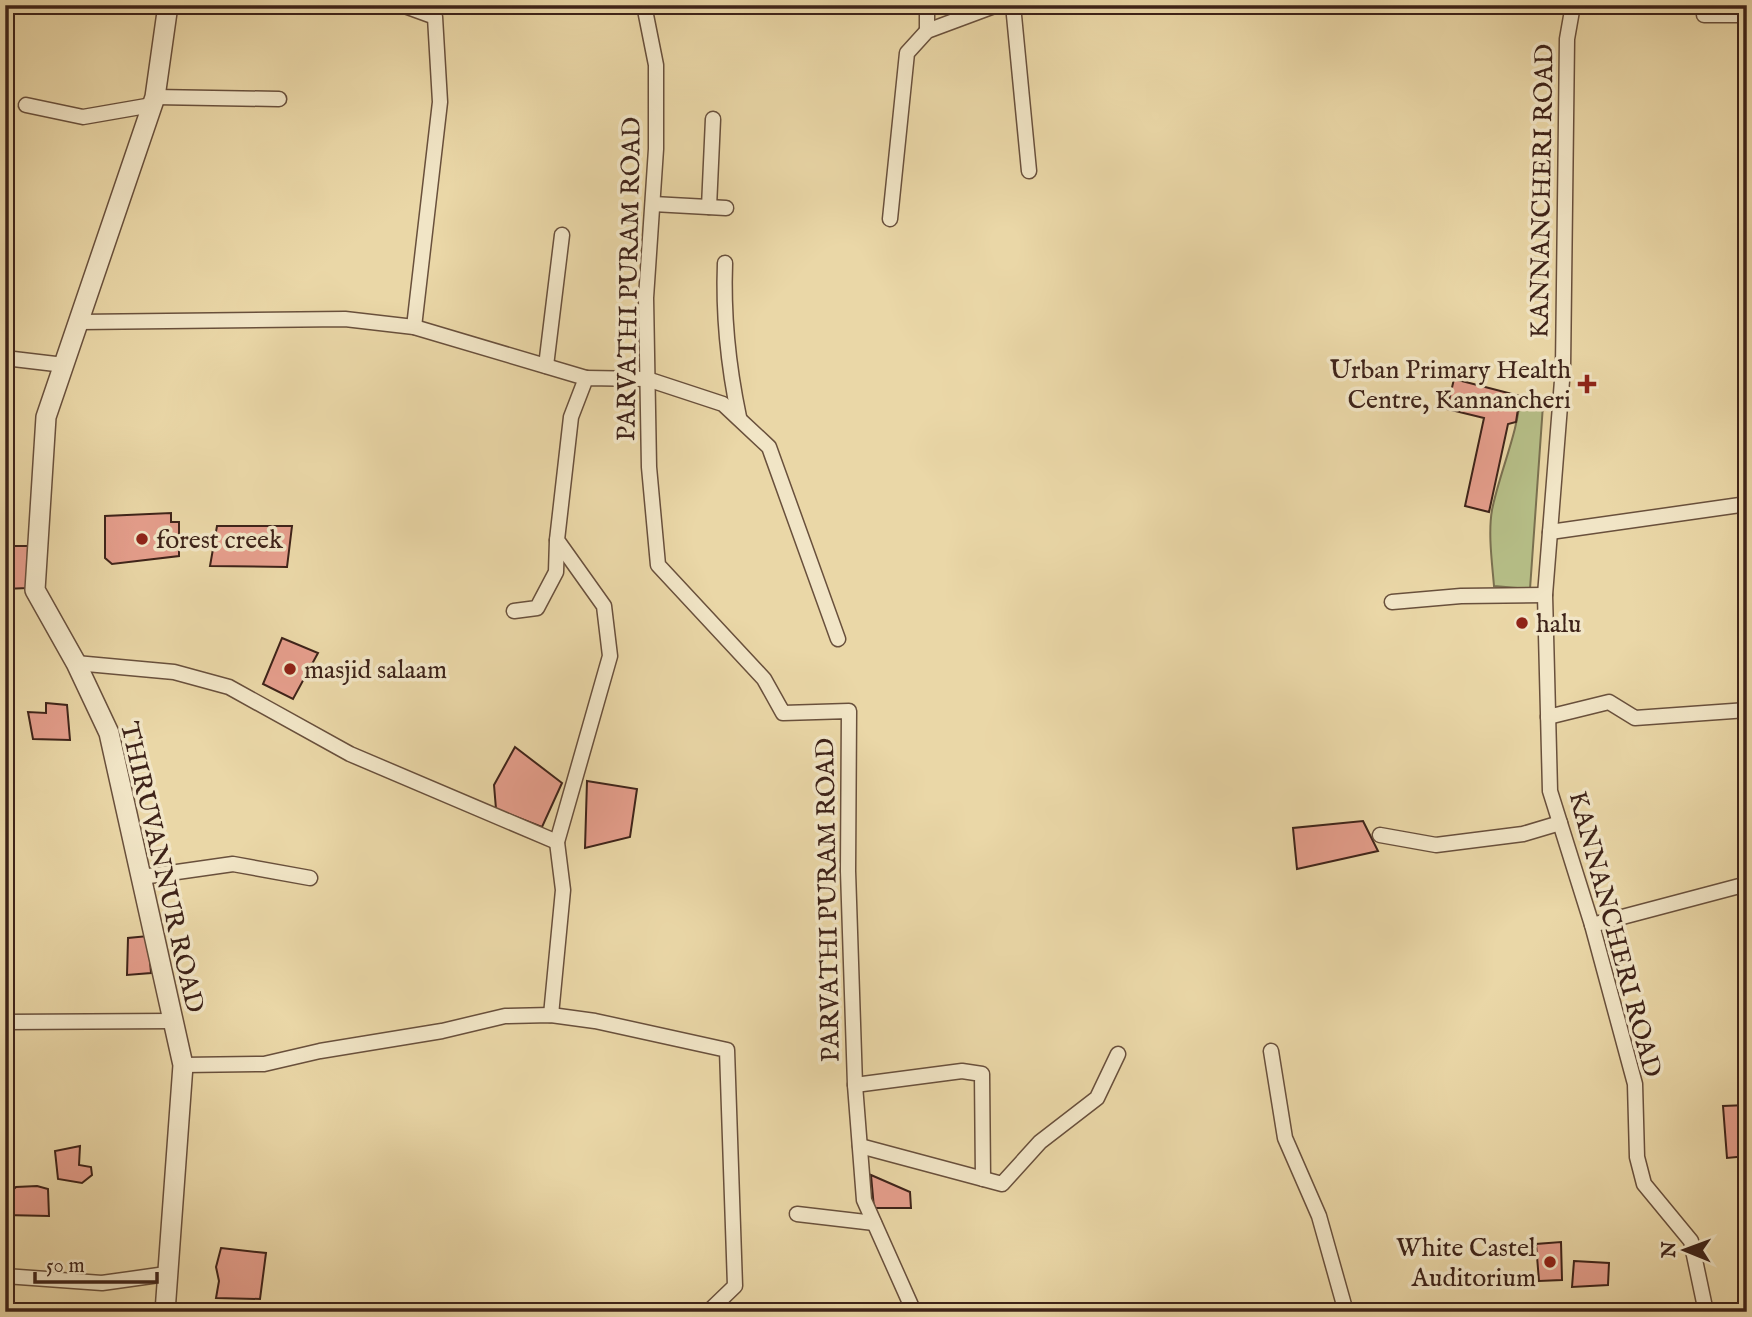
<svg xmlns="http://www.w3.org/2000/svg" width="1752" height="1317" viewBox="0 0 1752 1317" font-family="'IM FELL English',serif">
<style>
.green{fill:#b6be87;stroke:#7a7050;stroke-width:2}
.building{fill:#e59e8c;stroke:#3e2319;stroke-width:2}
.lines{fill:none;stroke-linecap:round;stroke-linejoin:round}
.minor-casing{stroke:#69503c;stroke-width:17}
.tertiary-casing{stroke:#69503c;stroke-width:22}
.minor{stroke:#f1e5c6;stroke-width:14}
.tertiary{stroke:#f1e5c6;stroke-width:19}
.poi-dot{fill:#8f2418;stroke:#f1e5c6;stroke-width:2.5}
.labels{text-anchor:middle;stroke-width:7;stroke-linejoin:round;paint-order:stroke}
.street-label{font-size:26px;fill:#3e2319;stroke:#f1e5c6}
.poi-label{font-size:26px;fill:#3e2319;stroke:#f1e5c6;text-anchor:start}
</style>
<rect width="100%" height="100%" fill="#ead7a7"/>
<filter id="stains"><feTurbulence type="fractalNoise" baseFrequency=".00286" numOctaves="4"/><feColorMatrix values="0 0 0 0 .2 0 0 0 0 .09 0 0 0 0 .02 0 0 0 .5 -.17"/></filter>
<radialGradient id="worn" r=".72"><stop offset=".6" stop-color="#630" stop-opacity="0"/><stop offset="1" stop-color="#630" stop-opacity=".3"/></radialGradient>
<path class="green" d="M1520,396L1543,405L1530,589L1494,586C1492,562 1488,533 1492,510C1499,474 1519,430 1520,396Z"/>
<g class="building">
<path d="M1454,379L1520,396L1516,422L1508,424L1489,512L1465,506L1484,418L1447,409Z"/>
<path d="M171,513V522H179V556L112,564L105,558V516Z"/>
<path d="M217,526H292L287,567L210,566Z"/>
<path d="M5,546H28L27,588L5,589Z"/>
<path d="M282,638L318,653L293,699L263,684Z"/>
<path d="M46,703L67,705L70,740L33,739L28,712L46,713Z"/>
<path d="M515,747L562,783L542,827L496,809L494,785Z"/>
<path d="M587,781L637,789L630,837L585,848Z"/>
<path d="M1363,821L1378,851L1297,869L1293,828Z"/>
<path d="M148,936L151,973L127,975L128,938Z"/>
<path d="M1747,1105V1156L1727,1158L1723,1106Z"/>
<path d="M80,1146L79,1165L91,1167L92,1175L82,1183L58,1179L55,1151Z"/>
<path d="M871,1175L910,1192L911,1208H874Z"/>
<path d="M37,1186L48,1189L49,1216L5,1215V1197L16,1187Z"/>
<path d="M1561,1242L1562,1280L1539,1281L1536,1244Z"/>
<path d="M221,1248L266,1253L260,1299L216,1298L219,1281L216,1267Z"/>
<path d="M1574,1261L1609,1263L1608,1285L1572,1287Z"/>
</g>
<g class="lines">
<g class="minor-casing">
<g id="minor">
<path d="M402,5L435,17L440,102L414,327"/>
<path d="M644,5L656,65V149L646,298L649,467L658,565L764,679L783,713L849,711L848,871L855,1085L864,1200L914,1312"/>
<path d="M927,5V31"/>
<path d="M1013,5L1029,171"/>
<path d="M1573,5L1567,39L1563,368L1545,595L1550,791L1592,925L1635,1084L1637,1157L1644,1184L1691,1241L1706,1312"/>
<path d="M1704,15H1747"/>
<path d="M155,97L279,99"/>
<path d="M26,105L83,117L152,105"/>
<path d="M653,204L726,208"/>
<path d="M709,207L713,119"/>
<path d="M890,219L907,53L927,31L997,5"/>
<path d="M725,263C723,315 728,365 739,417"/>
<path d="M79,322L345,319L414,327L586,378"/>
<path d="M5,358L64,365"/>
<path d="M546,366L562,235"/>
<path d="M1550,532L1747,504"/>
<path d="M1392,602L1461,596L1545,595"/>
<path d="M514,611L537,608L556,572L557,540"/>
<path d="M76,663L174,672L229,687L350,754L557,842"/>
<path d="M1548,717L1609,702L1635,718L1747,710"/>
<path d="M1380,835L1436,845L1523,834L1560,823"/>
<path d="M142,877L233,864L310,878"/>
<path d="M1592,925L1747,884"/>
<path d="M551,1015L563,890L557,842L610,656L604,606L557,540L571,417L586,378L647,379L723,404L769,447L838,639"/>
<path d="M5,1022L173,1021"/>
<path d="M1271,1051L1285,1138L1319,1216L1346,1312"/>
<path d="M183,1065L264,1064L320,1051L442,1031L505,1016L551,1015L595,1021L727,1050L735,1286L708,1312"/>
<path d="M855,1085L962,1071L982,1074L983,1179"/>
<path d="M860,1146L1002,1184L1040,1142L1097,1098L1118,1054"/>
<path d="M797,1214L874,1223"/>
<path d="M5,1276L102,1283L166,1274"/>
</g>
</g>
<g class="tertiary-casing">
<path id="tertiary" d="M165,1312L183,1065L109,733L76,663L35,590L46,417L155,97L168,5"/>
</g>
<use href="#minor" class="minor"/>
<use href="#tertiary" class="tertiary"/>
</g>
<g class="poi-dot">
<path d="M1583.5 373.5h7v7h7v7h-7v7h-7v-7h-7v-7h7z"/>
<circle cx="142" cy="539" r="7"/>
<circle cx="1522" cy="623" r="7"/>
<circle cx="290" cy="669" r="7"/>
<circle cx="1550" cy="1262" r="7"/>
</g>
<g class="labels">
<g class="street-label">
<text transform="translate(1541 191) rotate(-89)" y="9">KANNANCHERI ROAD</text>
<text transform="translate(628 279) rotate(-89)" y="9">PARVATHI PURAM ROAD</text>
<text transform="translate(163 867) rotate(77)" y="9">THIRUVANNUR ROAD</text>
<text transform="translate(827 900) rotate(-91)" y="9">PARVATHI PURAM ROAD</text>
<text transform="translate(1616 934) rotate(75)" y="9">KANNANCHERI ROAD</text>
</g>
<g class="poi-label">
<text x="1571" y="378" text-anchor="end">Urban Primary Health<tspan x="1571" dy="30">Centre, Kannancheri</tspan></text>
<text x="156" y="548">forest creek</text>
<text x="1536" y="632">halu</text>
<text x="304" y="678">masjid salaam</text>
<text x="1536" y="1256" text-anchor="end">White Castel<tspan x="1536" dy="30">Auditorium</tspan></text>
</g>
</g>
<rect width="1752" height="1317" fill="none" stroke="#ead7a7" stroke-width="28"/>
<rect x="7" y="7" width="1738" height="1303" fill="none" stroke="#3e2319" stroke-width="3.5"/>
<rect x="14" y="14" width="1724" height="1289" fill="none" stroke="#3e2319" stroke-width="2"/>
<g transform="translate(1685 1250) rotate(271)" stroke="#f1e5c6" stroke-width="5" paint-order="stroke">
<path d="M0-5L12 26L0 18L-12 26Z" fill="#3e2319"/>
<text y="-10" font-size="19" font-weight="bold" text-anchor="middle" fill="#3e2319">N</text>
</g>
<path d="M35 1272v10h122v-10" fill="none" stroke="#3e2319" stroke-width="3.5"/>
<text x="46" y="1272" font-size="21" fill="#3e2319" stroke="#f1e5c6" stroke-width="5" paint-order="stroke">50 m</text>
<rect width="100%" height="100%" filter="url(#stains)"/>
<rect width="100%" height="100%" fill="url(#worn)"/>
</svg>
